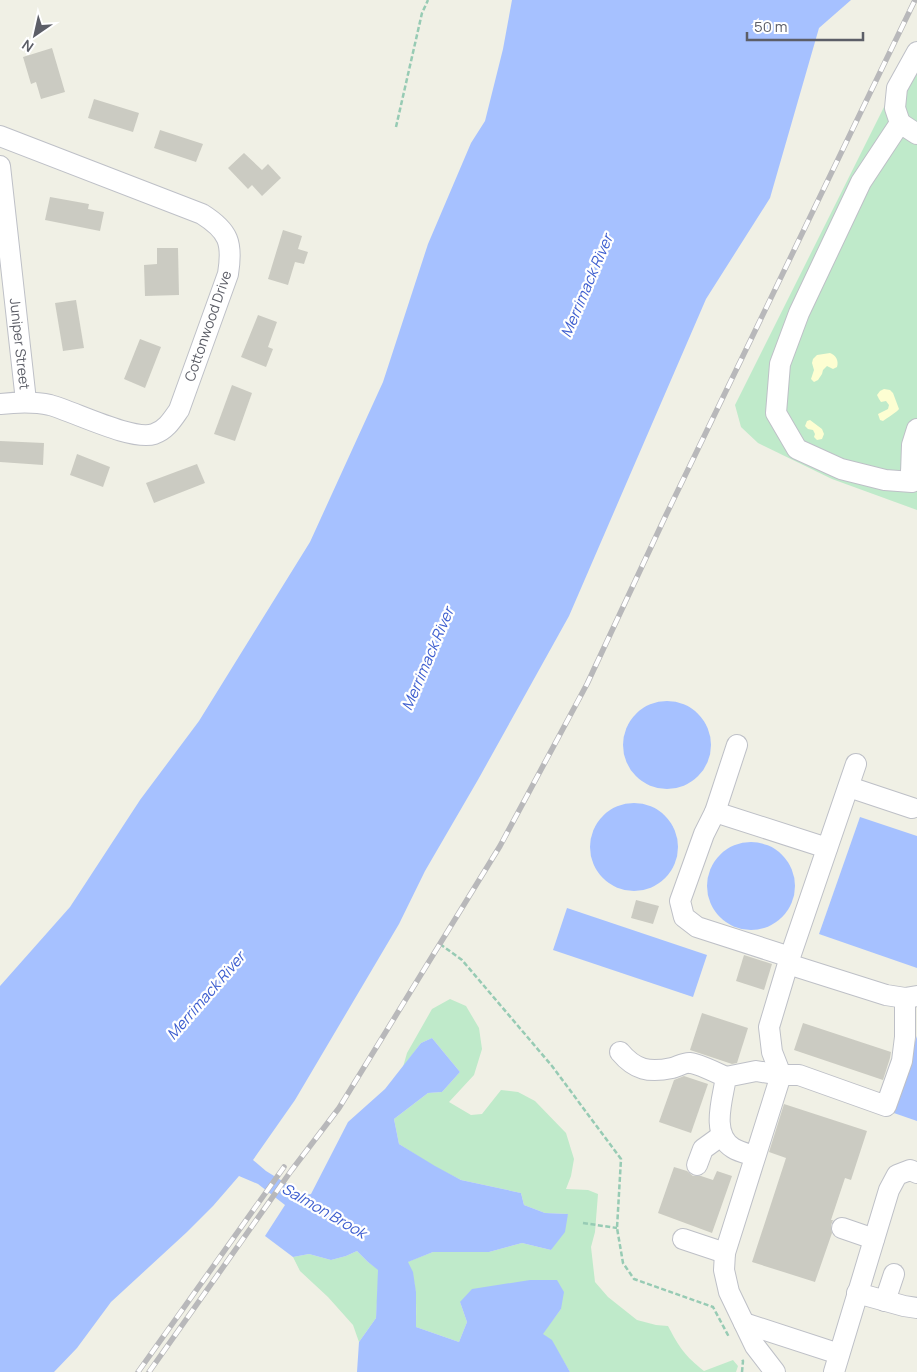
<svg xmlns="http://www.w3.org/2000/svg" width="917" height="1372" viewBox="0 0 917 1372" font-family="Manrope,sans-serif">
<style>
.green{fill:#bfeaca}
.sand{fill:#fdfed2}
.water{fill:#a6c1ff}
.building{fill:#cbcbc2}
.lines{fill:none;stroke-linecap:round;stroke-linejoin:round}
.minor-casing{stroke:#bec0c7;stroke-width:22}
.path{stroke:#97cbb4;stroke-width:2.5;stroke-dasharray:5 2.5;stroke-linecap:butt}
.minor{stroke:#fff;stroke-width:20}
.rail-casing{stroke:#b8b8ba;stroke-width:5.5}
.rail{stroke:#fff;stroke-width:4;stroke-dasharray:11;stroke-linecap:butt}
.labels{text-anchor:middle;stroke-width:4.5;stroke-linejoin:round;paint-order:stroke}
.street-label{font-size:14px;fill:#5c5e67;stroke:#fff}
.water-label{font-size:15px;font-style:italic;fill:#3c5dcf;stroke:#fff}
</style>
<rect width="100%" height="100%" fill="#f0f0e5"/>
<g class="green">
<path d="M917,41V510L832,479L758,443L741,427L735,405Z"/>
<path d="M450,999L466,1006L479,1028L482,1049L474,1075L449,1102L471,1115L482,1114L501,1090L518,1092L535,1101L566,1133L574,1159L571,1176L566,1189L588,1190L598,1194L595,1232L591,1247L595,1282L608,1297L637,1320L656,1325L668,1326C679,1347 685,1356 704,1371L733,1360L738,1366L736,1372H570L561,1357L542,1334L561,1309L460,1302L467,1322L459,1342L416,1327C416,1305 418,1282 407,1262L433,1252H489L522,1243L551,1250L568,1214L545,1213L524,1205L521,1193L461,1180L435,1167L399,1144L394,1119L428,1093L442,1092L460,1072L432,1038L421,1043L403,1067L407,1053L432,1009Z"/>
<path d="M357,1251L368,1262L379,1270L376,1318L359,1342L353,1325L328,1297L300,1271L293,1257L309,1254L331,1260L346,1256Z"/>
</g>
<g class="sand">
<path d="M830,353C836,355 839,361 837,367L833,369L827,366L823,370L822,374L818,380L814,382L811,379L814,370L812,363L813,359L817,355Z"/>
<path d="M884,389L890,390L893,393L899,409C897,412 887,418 883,421L880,420L878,414L888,409L889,405L886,401L881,402L879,399L877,395L880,391Z"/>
<path d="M810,420L822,429L824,434L822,439L817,440L814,437L815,434L813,430L808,429L805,426L807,421Z"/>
</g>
<g class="water">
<path d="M512,0H851L819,28L770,198L706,299L569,616L479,778L425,871L399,924L295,1100L253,1160L266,1171L305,1195L311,1194L348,1122L385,1089L421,1043L432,1038L460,1072L442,1092L428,1093L394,1119L399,1144L435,1166L461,1180L521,1193L524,1205L545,1213L568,1214L565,1232L551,1250L522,1243L489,1252H433L408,1262L413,1272L416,1292V1327L459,1342L467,1322L460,1302L472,1289L530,1280H557L564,1292L561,1309L543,1334L552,1340L570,1372H357L359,1342L376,1318L378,1270L368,1262L357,1251L346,1256L331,1260L309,1254L293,1257L265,1236L285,1205L258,1184L239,1176L213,1206L187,1232L111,1302L77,1348L54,1372H0V986L70,907L140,800L199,721L310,542L383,382L428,244L471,143L485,121L503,49Z"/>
<circle cx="667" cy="745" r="44"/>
<circle cx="634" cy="847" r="44"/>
<path d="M860,817L917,836V968L819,934Z"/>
<circle cx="751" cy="886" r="44"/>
<path d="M567,908L707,955L693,997L553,950Z"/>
<path d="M917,1036V1121L891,1112Z"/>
</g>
<g class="building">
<path d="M52,48L65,92L41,99L36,82L31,84L23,57Z"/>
<path d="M94,99L139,113L133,132L88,118Z"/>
<path d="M160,130L203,144L196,162L154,148Z"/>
<path d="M244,153L262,170L268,164L281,178L262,196L252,185L248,189L228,168Z"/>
<path d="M50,197L89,204L88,209L104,212L100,231L45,220Z"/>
<path d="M283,230L302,236L298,249L308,252L304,264L295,262L288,285L268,279Z"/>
<path d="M157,248H178L179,295L145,296L144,265L157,264Z"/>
<path d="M76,300L84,348L63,351L55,303Z"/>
<path d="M258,315L277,322L268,347L273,349L266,367L241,357Z"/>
<path d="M140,339L161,347L145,388L124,379Z"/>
<path d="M232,385L252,393L235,441L214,434Z"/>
<path d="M0,441L44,443L43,465L0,462Z"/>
<path d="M77,454L110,467L103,487L70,475Z"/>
<path d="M197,464L205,483L154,503L146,483Z"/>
<path d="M636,900L659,906L653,924L631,918Z"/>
<path d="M744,955L772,964L764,990L736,981Z"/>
<path d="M702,1013L748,1028L737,1063L732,1064L690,1050Z"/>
<path d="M803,1023L891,1052L890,1058L883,1080L794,1050Z"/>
<path d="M684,1076L708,1084L691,1133L659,1122L674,1080Z"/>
<path d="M784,1104L867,1131L851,1180L845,1178L831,1220H833L831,1225L832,1233L815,1282L752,1262L786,1158L769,1152Z"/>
<path d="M674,1167L687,1171L693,1176H701L713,1180L717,1171L732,1176L712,1233L658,1213Z"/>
</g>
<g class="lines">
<g class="minor-casing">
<g id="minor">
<path d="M900,123L895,108L897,88L917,52"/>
<path d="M0,136L202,214C229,231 233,243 228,274L179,410C172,420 166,430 154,434C132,441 75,412 50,405C33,401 17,402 0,404"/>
<path id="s1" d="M0,166L26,401"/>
<path d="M917,429L912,445L911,473L917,476"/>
<path d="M911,473L912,482L885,480L841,469L797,449L776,413L780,364L799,313L861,182L900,123L917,134"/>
<path d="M849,787L912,808"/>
<path d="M715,812L737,745"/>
<path d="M790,957L697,927L684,917L680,901L704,834L715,812L827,848"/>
<path d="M788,964L886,995L905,998L917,996"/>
<path d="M620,1052C635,1070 649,1073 672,1068C677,1067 685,1062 690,1063C697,1063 719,1074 726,1077"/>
<path d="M755,1156C749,1154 739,1152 733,1148C710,1134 723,1098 726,1077L756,1071L781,1075H799L886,1106L902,1061L905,1037V998"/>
<path d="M697,1165L703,1149L721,1136"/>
<path d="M842,1228L874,1239"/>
<path d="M683,1239L725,1253"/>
<path d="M857,1293L904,1306L917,1308"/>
<path d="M885,1301L894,1274"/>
<path d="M744,1323L839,1354"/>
<path d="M775,1372L755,1346L729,1292L724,1270L725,1253L781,1075L772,1052L769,1027L790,957L856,764"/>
<path d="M834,1372L889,1190L897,1175L910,1170L917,1173"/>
</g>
</g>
<g class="path">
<path d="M396,127L422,13L428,0"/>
<path d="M440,944L462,960L552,1066L621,1159L617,1228L623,1263L634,1279L713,1307L729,1337"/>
<path d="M583,1223L617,1228"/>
<path d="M742,1372L743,1361L742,1359"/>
</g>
<use href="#minor" class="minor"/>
<g class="rail-casing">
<g id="rail">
<path d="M138,1372L284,1167"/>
<path d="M149,1372L291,1171L339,1108L500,846L587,684L666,515L915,0"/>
</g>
</g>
<use href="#rail" class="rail"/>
</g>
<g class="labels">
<g class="street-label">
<text transform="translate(208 326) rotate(-71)" y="5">Cottonwood Drive</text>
<text dy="5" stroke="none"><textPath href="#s1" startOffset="179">Juniper Street</textPath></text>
</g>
<g class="water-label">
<text transform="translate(587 286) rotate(-67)" y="5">Merrimack River</text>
<text transform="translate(428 659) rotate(-67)" y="5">Merrimack River</text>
<text transform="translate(206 996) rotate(-49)" y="5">Merrimack River</text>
<text transform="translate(324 1211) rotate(30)" y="5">Salmon Brook</text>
</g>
</g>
<g transform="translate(35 35) rotate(214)" stroke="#ffffff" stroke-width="4" paint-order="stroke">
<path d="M0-4L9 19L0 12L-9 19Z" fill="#5c5e67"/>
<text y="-8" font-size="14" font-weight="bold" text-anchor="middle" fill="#5c5e67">N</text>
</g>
<path d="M747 32v8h116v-8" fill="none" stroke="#5c5e67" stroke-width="2.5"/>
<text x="754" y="32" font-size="15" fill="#5c5e67" stroke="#ffffff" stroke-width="4" paint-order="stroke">50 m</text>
</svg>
